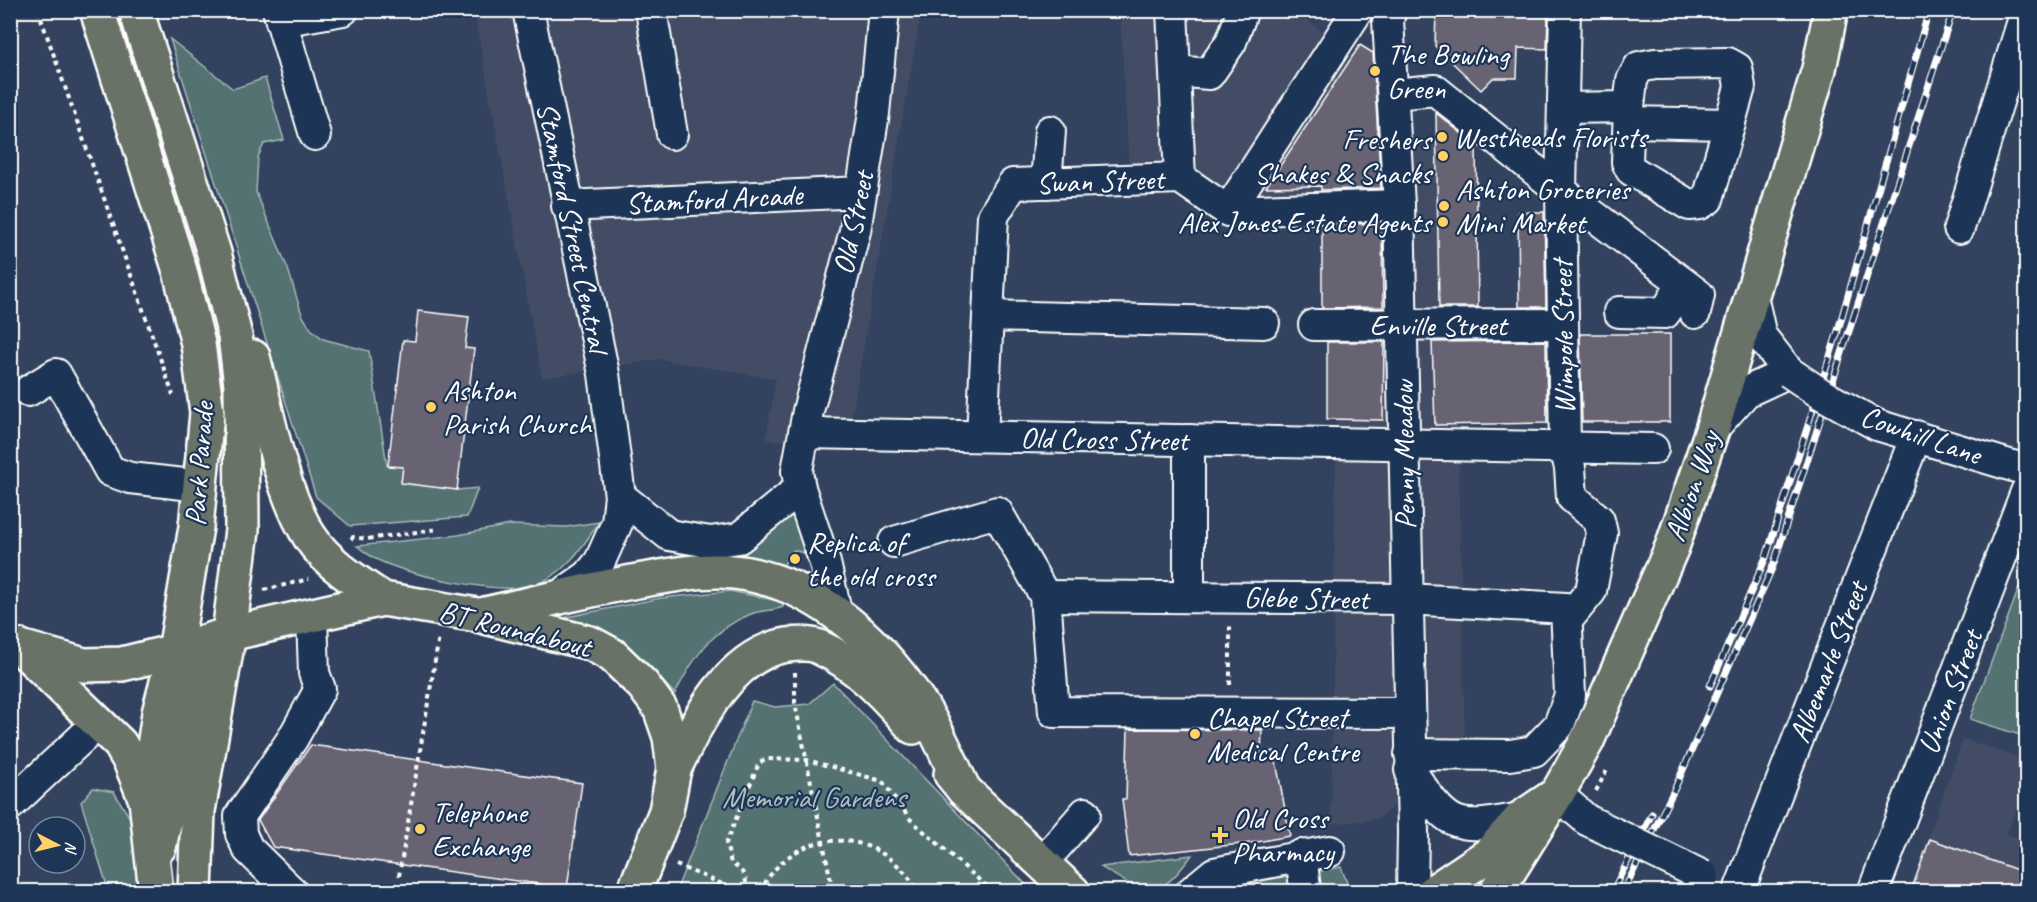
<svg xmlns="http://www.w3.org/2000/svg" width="2037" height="902" viewBox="0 0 2037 902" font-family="Caveat,sans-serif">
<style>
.built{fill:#434d65}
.green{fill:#527271;stroke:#a8b8b8;stroke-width:1.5}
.building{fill:#676472;stroke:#fff;stroke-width:1.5}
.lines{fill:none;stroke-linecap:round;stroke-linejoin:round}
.minor-casing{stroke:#fff;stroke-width:34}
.major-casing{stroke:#fff;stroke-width:38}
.highway-casing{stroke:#fff;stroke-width:38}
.path{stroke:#fff;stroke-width:4;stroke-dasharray:4.5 4.5;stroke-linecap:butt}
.minor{stroke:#1d3557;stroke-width:30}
.major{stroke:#697266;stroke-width:33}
.highway{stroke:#697266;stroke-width:33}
.rail-casing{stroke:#fff;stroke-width:7}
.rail{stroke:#1d3557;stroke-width:4.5;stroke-dasharray:14;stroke-linecap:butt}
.minor-bridge-casing{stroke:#fff;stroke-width:34;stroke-linecap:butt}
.minor-bridge{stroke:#1d3557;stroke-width:30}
.poi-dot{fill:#ffd166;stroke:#1d3557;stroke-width:2}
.labels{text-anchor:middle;stroke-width:4.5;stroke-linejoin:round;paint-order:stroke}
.poi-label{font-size:30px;fill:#fff;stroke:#1d3557;text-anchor:start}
.street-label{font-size:30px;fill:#fff;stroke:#1d3557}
.park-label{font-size:30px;fill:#b1c0bf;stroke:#1d3557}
</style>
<rect width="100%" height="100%" fill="#33435f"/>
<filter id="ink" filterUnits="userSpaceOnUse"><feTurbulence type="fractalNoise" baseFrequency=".0167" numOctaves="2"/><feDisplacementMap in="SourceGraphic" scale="12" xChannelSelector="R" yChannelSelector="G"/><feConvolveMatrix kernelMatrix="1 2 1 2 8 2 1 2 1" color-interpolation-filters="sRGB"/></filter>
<g filter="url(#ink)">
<g class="built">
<path d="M474,11H921L846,449L766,439L776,379L659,359L542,378Z"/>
<path d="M1120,11H1295L1372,69L1377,135L1451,143L1465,751L1377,819L1331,824L1339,219L1129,168Z"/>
<path d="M1963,739L2026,760V786L2007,834L2026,841V891L1909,892Z"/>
</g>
<g class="green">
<path d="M170,39L233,89L265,78L284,140L264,144L258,157L256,192L288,269L302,315L311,329L323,339L369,351L387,465L403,467L401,482L457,490L478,488L467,517L350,526L316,497Z"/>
<path d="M793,511L806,554L794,550L782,567L745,560L742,549L758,542Z"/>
<path d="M599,522C582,548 564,575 534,585C502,596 411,575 380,561C372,558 364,551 357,546L458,535L510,525L566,527Z"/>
<path d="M2026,569V737L1970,719Z"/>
<path d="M730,591L783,602V607C773,611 761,610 751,614C712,629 693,658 675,694C640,655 610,643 564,621L567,617L661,598Z"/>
<path d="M833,683L1032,891H676L752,701L775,707L809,704Z"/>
<path d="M93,788L114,792L130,818L138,891H107V886L81,802Z"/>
<path d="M1192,855C1157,902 1148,896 1101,867Z"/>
<path d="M1341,867L1348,885L1340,891H1320L1318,878L1320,871Z"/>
<path d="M1289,876L1294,892H1218L1222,888Z"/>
</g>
<g class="building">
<path d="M1436,12L1548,15L1547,49L1518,48L1517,78H1493L1481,90L1435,46Z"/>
<path d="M1360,45L1373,53L1381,188L1321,190V186L1266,187Z"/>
<path d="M1436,113L1476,145L1478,307H1439Z"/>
<path d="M1518,212H1544L1546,307H1519Z"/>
<path d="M1382,223L1383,307L1322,308V225Z"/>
<path d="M418,311L469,317L465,348L474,349L457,490L401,483L403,467L388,466L403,340L415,341Z"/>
<path d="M1580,334H1670V422H1582Z"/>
<path d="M1546,341L1547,423L1435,425L1432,342Z"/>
<path d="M1327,342H1384L1383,420L1327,419Z"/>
<path d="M1128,729L1262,730L1261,754L1274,751L1290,836L1251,843L1129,856L1122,799H1126Z"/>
<path d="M311,745L582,783L567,888L273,847L258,820Z"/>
<path d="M1930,839L2026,873V891H1911Z"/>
</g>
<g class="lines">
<g class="minor-casing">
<g id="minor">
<path d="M278,10L315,135"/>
<path d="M528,10L604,374L620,496L617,523L600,561L588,576L558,597"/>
<path d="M651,10L672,134"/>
<path d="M1172,10L1180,178"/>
<path d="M1391,10L1388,20L1399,205L1413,832L1412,892"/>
<path d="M1565,10L1561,191L1565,448L1570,468L1572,497L1599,520L1602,533L1591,591L1568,619"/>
<path d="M281,21L343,10"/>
<path d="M1175,71L1209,74L1231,42L1243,10"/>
<path d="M1394,94L1435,90L1561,191L1699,295L1695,313"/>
<path d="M1563,108L1629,107L1632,80L1639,67L1655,64L1728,63L1737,68L1740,87L1708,199L1700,204L1689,205L1631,170L1627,162L1629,107"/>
<path d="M1629,122L1730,124"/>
<path d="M1046,183L1050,131"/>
<path d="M567,206L861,192"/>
<path d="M1228,211L1358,10"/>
<path d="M1959,228L2026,11"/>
<path d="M1619,312L1665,313L1683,283"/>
<path d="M989,316L1264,323"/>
<path d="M1314,325L1563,324"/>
<path d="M28,391L56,374L110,471L130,478L201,486"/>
<path d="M1877,425L2026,470"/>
<path d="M1712,430L1746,392L1789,372L1761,336L1752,296"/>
<path d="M804,433L1653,449"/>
<path d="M982,436L993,216L1013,184L1180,178L1228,211L1399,205"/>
<path d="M620,496L669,535L710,542L739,538L800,488"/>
<path d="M894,542L997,512L1045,596L1054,712L1409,713"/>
<path d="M1045,596L1407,599L1566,608L1570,695L1559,725L1534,751L1510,755L1410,754"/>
<path d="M1189,597V440"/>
<path d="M837,615L825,563L800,488L797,471L808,411L855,231L874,113L884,10"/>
<path d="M1410,770C1449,828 1453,831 1521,818"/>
<path d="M1557,794L1587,820"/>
<path d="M10,805L97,724"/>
<path d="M1301,855L1305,888"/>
<path d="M1042,863L1085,813"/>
<path d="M1740,888L1916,436"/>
<path d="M292,892L248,849L241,834L240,816L293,738L320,689L314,673L312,617"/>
<path d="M1191,892L1214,873L1330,851"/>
<path d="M1873,892L2026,492"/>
</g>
</g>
<g class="major-casing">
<g id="major">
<path d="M19,646L120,744L131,763L146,800"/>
<path d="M20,647L84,665L122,664L175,651"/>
<path d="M1496,892L1557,794"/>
</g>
</g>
<g class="highway-casing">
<g id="highway">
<path d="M97,10L180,271L198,344L207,413L196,527L175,651L159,713L146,800L156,892"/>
<path d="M136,10L214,253L235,336L241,385L242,530L229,634L198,811L195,892"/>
<path d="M253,357C267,410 280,491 310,537C326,562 358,583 383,599"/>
<path d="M485,614C540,602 594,588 649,579C673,575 697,570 721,571C808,575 875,636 921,705C938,731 950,762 964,790"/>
<path d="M175,651L229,634L383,599L477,615L590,643L612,655L643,685L660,708L670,737L674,769L666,811L634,892"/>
<path d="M674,769C697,722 729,654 787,645C796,644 811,643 819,647C856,663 887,697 913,727"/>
<path d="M951,774L964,790L1073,892"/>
<path d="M159,847L198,671L211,648L227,635"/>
<path d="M1433,892L1488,855L1521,818L1557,794L1587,741L1672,547L1712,430L1819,69L1831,10"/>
</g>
</g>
<g class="path">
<path d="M38,10L173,395"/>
<path d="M351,539L353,537L367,539L438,529"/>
<path d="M264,590L309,579"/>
<path d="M795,672V703L832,887"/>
<path d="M1230,685V624"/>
<path d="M1596,791L1608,768"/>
<path d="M676,865L742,892"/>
<path d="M399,876L439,637"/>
<path d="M745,892C748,876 744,872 731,863L726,843L759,763L766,759L807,760L882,781L911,820L993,892"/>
<path d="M760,892C794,822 882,825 918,892"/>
<path d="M819,892L843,886L861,892"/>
</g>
<use href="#minor" class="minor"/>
<use href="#major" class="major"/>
<use href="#highway" class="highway"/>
<g class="rail-casing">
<g id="rail">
<path d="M1710,686L1766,557L1837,334L1929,10"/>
<path d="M1612,892L1652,814"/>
<path d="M1623,892L1675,788L1773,566L1953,10"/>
</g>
</g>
<use href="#rail" class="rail"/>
<g class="minor-bridge-casing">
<g id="minor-bridge">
<path d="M1789,372L1823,395L1877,425"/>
<path d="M1587,820L1703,876"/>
</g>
</g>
<use href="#minor-bridge" class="minor-bridge"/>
</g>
</g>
<g class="poi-dot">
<circle cx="1375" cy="71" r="6"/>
<circle cx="1442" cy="137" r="6"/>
<circle cx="1443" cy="156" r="6"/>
<circle cx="1444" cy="206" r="6"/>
<circle cx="1443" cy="222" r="6"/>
<circle cx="431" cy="407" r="6"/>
<circle cx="795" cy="559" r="6"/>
<circle cx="1195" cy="734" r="6"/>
<circle cx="420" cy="829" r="6"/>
<path d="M1217 826h6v6h6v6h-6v6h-6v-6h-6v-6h6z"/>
</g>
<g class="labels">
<g class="poi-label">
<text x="1387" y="64">The Bowling<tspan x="1387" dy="34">Green</tspan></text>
<text x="1454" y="147">Westheads Florists</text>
<text x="1431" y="149" text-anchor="end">Freshers<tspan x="1431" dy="34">Shakes &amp; Snacks</tspan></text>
<text x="1456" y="199">Ashton Groceries<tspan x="1456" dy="34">Mini Market</tspan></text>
<text x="1431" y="232" text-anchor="end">Alex Jones Estate Agents</text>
<text x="443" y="400">Ashton<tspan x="443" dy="34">Parish Church</tspan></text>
<text x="807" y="552">Replica of<tspan x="807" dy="34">the old cross</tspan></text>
<text x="1207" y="727">Chapel Street<tspan x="1207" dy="34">Medical Centre</tspan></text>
<text x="432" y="822">Telephone<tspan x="432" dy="34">Exchange</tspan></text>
<text x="1232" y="828">Old Cross<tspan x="1232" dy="34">Pharmacy</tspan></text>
</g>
<g class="street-label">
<text transform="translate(1100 181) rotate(-2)" y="10">Swan Street</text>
<text transform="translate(714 199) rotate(-3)" y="10">Stamford Arcade</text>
<text transform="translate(853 223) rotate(-78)" y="10">Old Street</text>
<text transform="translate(573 227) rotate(78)" y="10">Stamford Street Central</text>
<text x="1438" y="335">Enville Street</text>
<text transform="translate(1563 337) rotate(-91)" y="10">Wimpole Street</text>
<text transform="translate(1921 435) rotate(19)" y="10">Cowhill Lane</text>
<text transform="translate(1104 439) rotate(1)" y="10">Old Cross Street</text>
<text transform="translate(1404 455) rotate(-91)" y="10">Penny Meadow</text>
<text transform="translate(199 464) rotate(-86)" y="10">Park Parade</text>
<text transform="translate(1692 486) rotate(-71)" y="10">Albion Way</text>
<text transform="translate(1306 598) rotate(1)" y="10">Glebe Street</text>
<text transform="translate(515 629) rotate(14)" y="10">BT Roundabout</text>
<text transform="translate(1828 662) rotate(-69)" y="10">Albemarle Street</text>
<text transform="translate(1950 692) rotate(-69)" y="10">Union Street</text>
</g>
<g class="park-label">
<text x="814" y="807">Memorial Gardens</text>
</g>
</g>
<rect width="2037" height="902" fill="none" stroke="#1d3557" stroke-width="36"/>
<rect x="18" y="18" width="2001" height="866" fill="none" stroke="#fff" stroke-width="2" filter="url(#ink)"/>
<g transform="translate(57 845) rotate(97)"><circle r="28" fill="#1d3557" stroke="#77869a" stroke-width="1.5"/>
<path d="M0-4.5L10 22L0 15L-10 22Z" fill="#ffd166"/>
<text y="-9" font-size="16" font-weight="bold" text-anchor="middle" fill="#ffffff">N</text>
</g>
</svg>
